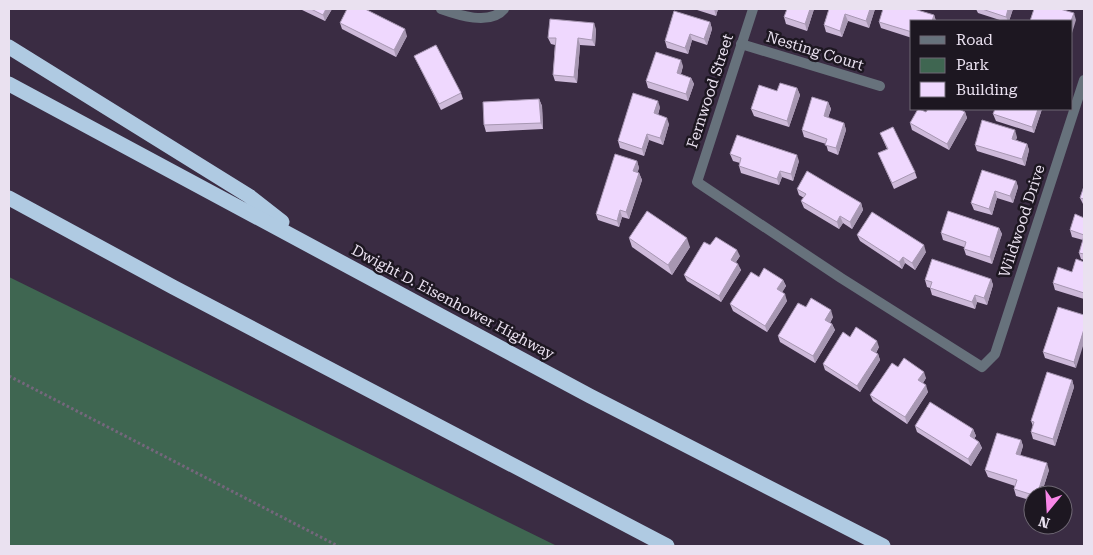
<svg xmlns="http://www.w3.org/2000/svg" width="1093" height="555" viewBox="0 0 1093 555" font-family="'Roboto Serif',serif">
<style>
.green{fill:#3f6651}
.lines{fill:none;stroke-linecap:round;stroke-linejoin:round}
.path{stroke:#74677c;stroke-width:3;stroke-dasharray:2.5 2.5;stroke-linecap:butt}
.minor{stroke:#67727c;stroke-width:10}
.motorway{stroke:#afcae2;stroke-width:15}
.wall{fill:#cebada}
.shaded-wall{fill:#a797b2}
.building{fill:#efd8fe;stroke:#a797b2}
.labels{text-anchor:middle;stroke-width:5;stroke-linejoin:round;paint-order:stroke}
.street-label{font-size:15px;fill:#eae1f0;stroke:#1d1721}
</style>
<rect width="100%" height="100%" fill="#3a2c43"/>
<path class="green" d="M9,277L557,546H9Z"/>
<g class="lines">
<path class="path" d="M9,376L338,546"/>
<g class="minor">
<path d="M441,9C458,15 490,26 504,9"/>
<path d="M753,9L697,182L841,278L982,367L995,354L1084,80"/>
<path d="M741,44L880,86"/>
</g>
<g class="motorway">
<path d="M9,47L249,196L282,222"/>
<path d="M9,84L590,396L883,546"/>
<path d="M9,198L173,287L667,546"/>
</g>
</g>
<g class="wall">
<path d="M300,9H332L325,21Z"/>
<path d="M694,9H718L716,16Z"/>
<path d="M814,9L807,31L786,24L784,17Z"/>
<path d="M829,9H875L869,28L848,21L842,37L826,32L824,25Z"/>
<path d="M976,9H1013L1009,21H1003L978,13Z"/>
<path d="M934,15L936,21H912V38L881,28L879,22Z"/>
<path d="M710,22L712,29L707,45L692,40L688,54L667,48L665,41Z"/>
<path d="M340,23L407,36L396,57L342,29Z"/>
<path d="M596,29L595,46L580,45L577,83L555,81L553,75L555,45L551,44L548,38Z"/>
<path d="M414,56L461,93L463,99L441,110Z"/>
<path d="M683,66L681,74L691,78L694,84L688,101L648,88L646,81Z"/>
<path d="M797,88L800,95L789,127L754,116L751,109L777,91Z"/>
<path d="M539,99L542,106L543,129L486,132L484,125Z"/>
<path d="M828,102L831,109L828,118L844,123L846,130L838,155L828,151L826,144L804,137L802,130Z"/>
<path d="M660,107L658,115L669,124L663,145L649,140L644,156L620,148L618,141Z"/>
<path d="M1042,109L1034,133L996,121L993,114Z"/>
<path d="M926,112H965L967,118L949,150L912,130L910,123Z"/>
<path d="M880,133L915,172L917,178L894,189L878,153L887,149Z"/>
<path d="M1017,137L1016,140L1027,144L1029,150L1025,166L977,151L975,145Z"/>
<path d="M730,154L799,161L793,181L782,177L779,185L741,173L739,166L740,163L733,161Z"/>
<path d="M637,161L639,168L637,172L639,173L642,180L629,219L622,217L619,227L598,220L596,214Z"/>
<path d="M1016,181L1018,187L1013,203L997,198L992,215L974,210L971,203Z"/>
<path d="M1084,186V205L1083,204L1080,198Z"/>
<path d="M797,189L861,203L863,210L852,229L843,223L839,229L804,208L801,201L804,198L799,195Z"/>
<path d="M1084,218V260L1081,259L1079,253L1083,240L1072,237L1070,230Z"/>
<path d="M999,228L1002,234L992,264L966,255L964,249V247L943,240L941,233Z"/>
<path d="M857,235L926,252L915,270L905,263L902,269L860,241Z"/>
<path d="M629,238L690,247L672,275L632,247Z"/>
<path d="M740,256L736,262L741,270L721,302L687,281L684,275Z"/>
<path d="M1084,262V299L1055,290L1053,283L1072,272Z"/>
<path d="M759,277L783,280L786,286L782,292L787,301L767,332L733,311L730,304Z"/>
<path d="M991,279L993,285L987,305L977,302L975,309L932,295L930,288L927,287L925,280Z"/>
<path d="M806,307L833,317L830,323L832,324L835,330L815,363L780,342L778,336Z"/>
<path d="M1058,307L1076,368L1045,358L1043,352Z"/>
<path d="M850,337L879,347L876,353L878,354L880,360L860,392L825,370L823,364Z"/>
<path d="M898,367L926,378L923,383L928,392L907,424L873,401L870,395Z"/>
<path d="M1072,380L1074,387L1055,446L1033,439L1031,432L1033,426L1031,421Z"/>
<path d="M915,426L973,429L976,436L974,438L979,442L982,448L971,466L917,432Z"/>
<path d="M1021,440L1023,446L1020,455L1049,470L1041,495H1033V501L1016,496L1014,489L1015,486L988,477L985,470Z"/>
</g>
<g class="shaded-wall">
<path d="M326,9H332L325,21L323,15Z"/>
<path d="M714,9H718L716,16Z"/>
<path d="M810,9H814L807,31L805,24Z"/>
<path d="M870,9H875L869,28L866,21Z"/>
<path d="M1008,9H1013L1009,21H1008L1006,17Z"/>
<path d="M1074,13L1076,20L1072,33V21H1071Z"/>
<path d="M845,14L848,21L842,37L840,31Z"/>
<path d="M934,15L936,21H932Z"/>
<path d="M710,22L712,29L707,45L704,39Z"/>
<path d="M594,23L596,29L595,46L592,40Z"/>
<path d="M405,29L407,36L396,57L394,50Z"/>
<path d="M690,34L692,40L688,54L685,48Z"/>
<path d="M578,38L580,45L577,83L574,77Z"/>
<path d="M681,60L683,66L679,80L677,73Z"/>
<path d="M691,78L694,84L688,101L686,94Z"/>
<path d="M797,88L800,95L789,127L787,121Z"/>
<path d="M539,99L542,106L543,129L541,123Z"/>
<path d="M658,101L660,107L656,120L654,113Z"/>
<path d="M828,102L831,109L826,123L824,116Z"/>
<path d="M1038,109H1042L1034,133L1032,127Z"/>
<path d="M965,112L967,118L949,150L947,144Z"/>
<path d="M667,118L669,124L663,145L660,138Z"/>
<path d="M844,123L846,130L838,155L836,148Z"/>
<path d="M1015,130L1017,137L1014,146L1012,139Z"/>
<path d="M647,134L649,140L644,156L642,149Z"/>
<path d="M1027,144L1029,150L1025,166L1022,159Z"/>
<path d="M797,155L799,161L793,181L791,174Z"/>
<path d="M637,161L639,168L636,178L633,171Z"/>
<path d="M780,171L782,177L779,185L777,179Z"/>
<path d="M639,173L642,180L629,219L626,212Z"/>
<path d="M1016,181L1018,187L1013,203L1010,196Z"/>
<path d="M995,191L997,198L992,215L989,209Z"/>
<path d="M861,203L863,210L852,229L850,222Z"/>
<path d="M620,210L622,217L619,227L617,221Z"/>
<path d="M840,216L843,223L839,229L837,222Z"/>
<path d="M999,228L1002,234L992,264L990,257Z"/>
<path d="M687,238L690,247L672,275L668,265Z"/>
<path d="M924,245L926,252L915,270L912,263Z"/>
<path d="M737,250L740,256L733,266L731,260Z"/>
<path d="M903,257L905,263L902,269L899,262Z"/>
<path d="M738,264L741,270L721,302L719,296Z"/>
<path d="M991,279L993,285L987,305L984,298Z"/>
<path d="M783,280L786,286L780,296L777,289Z"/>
<path d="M785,294L787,301L767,332L765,326Z"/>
<path d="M975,295L977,302L975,309L972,302Z"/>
<path d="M831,310L833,317L828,326L825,320Z"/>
<path d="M832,324L835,330L815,363L813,356Z"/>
<path d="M1084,329V343L1076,368L1074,362Z"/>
<path d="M877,341L879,347L874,356L871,350Z"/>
<path d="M878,354L880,360L860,392L857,386Z"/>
<path d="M924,372L926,378L921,386L918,380Z"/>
<path d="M1072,380L1074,387L1055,446L1053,439Z"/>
<path d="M926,385L928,392L907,424L905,417Z"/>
<path d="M973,429L976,436L972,442L970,436Z"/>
<path d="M1021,440L1023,446L1019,460L1016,454Z"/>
<path d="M979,442L982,448L971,466L968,459Z"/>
<path d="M1047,463L1049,470L1041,495H1037Z"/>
</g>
<g class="building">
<path d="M311,9H326L323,15Z"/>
<path d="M347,9H365L405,29L394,50L340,23Z"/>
<path d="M787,9H810L805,24L784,17Z"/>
<path d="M829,9H870L866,21L845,14L840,31L824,25Z"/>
<path d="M883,9H914L934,15L932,21H912V32L879,22Z"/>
<path d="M982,9H1008L1006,17Z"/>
<path d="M1034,9H1060L1074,13L1071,21H1030Z"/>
<path d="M674,11L710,22L704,39L690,34L685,48L665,41Z"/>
<path d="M550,19L594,23L592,40L578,38L574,77L553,75L556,38H548Z"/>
<path d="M436,45L461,93L439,104L414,56Z"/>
<path d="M656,52L681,60L677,73L691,78L686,94L646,81Z"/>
<path d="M780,83L797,88L787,121L751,109L759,85L777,91Z"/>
<path d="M633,93L658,101L654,113L667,118L660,138L647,134L642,149L618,141Z"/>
<path d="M812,97L828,102L824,116L844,123L836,148L825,145L827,139L802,130Z"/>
<path d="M539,99L541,123L484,125L483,102Z"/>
<path d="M918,109H919L926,112L928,109H959L965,112L947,144L910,123Z"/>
<path d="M995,109H1038L1032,127L993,114Z"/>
<path d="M982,120L1015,130L1012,139L1027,144L1022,159L975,145Z"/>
<path d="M893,127L915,172L892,183L878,153L888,149L880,133Z"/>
<path d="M737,135L797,155L791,174L780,171L777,179L739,166L741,158L730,154Z"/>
<path d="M615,154L637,161L633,171L639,173L626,212L620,210L617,221L596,214Z"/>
<path d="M982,170L1016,181L1010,196L995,191L989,209L971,203Z"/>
<path d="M807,171L861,203L850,222L840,216L837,222L801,201L806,194L797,189Z"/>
<path d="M1084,186V199L1080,198Z"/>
<path d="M647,211L687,238L668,265L629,238Z"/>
<path d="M948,211L999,228L990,257L964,249L966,242L941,233Z"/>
<path d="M872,212L924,245L912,263L903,257L899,262L857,235Z"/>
<path d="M1075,214L1084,218V235L1070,230Z"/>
<path d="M1084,236V254L1079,253Z"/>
<path d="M716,237L737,250L731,260L738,264L719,296L684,275L704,242L710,245Z"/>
<path d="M932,259L991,279L984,298L975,295L972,302L930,288L932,282L925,280Z"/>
<path d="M1076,259L1084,262V293L1053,283L1058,267L1072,272Z"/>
<path d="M764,268L783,280L777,289L785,294L765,326L730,304L751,272L759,277Z"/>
<path d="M811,298L831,310L825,320L832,324L813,356L778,336L798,303L806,307Z"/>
<path d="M1058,307L1084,315V329L1074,362L1043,352Z"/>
<path d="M856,327L877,341L871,350L878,354L857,386L823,364L843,332L850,337Z"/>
<path d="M904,358L924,372L918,380L926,385L905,417L870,395L892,363L898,367Z"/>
<path d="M1047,372L1072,380L1053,439L1031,432L1034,422L1031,421Z"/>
<path d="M930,402L973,429L970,436L979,442L968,459L915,426Z"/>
<path d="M997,433L1021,440L1016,454L1047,463L1037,495H1033L1014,489L1017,480L985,470Z"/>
</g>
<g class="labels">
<g class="street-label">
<text transform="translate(815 51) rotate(17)" y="5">Nesting Court</text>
<text transform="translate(710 91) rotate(-72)" y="5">Fernwood Street</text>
<text transform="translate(1022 221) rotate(-72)" y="5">Wildwood Drive</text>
<text transform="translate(453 302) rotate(28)" y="5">Dwight D. Eisenhower Highway</text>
</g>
</g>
<rect width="1093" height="555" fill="none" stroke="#eae1f0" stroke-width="20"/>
<rect x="910" y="20" width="162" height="90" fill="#1d1721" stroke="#6f6874"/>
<rect x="920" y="36" width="25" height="8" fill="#67727c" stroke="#6f6874"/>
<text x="956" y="45" font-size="15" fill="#eae1f0">Road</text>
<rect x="920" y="58" width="25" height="15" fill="#3f6651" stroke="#6f6874"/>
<text x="956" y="70" font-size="15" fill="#eae1f0">Park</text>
<rect x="920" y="82" width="25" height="15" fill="#efd8fe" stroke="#6f6874"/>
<text x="956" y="95" font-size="15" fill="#eae1f0">Building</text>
<g transform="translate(1048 510) rotate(198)"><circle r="24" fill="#1d1721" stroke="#6f6874"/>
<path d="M0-4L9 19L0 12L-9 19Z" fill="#f987e9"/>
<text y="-8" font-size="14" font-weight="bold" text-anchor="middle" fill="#eae1f0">N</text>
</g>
</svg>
